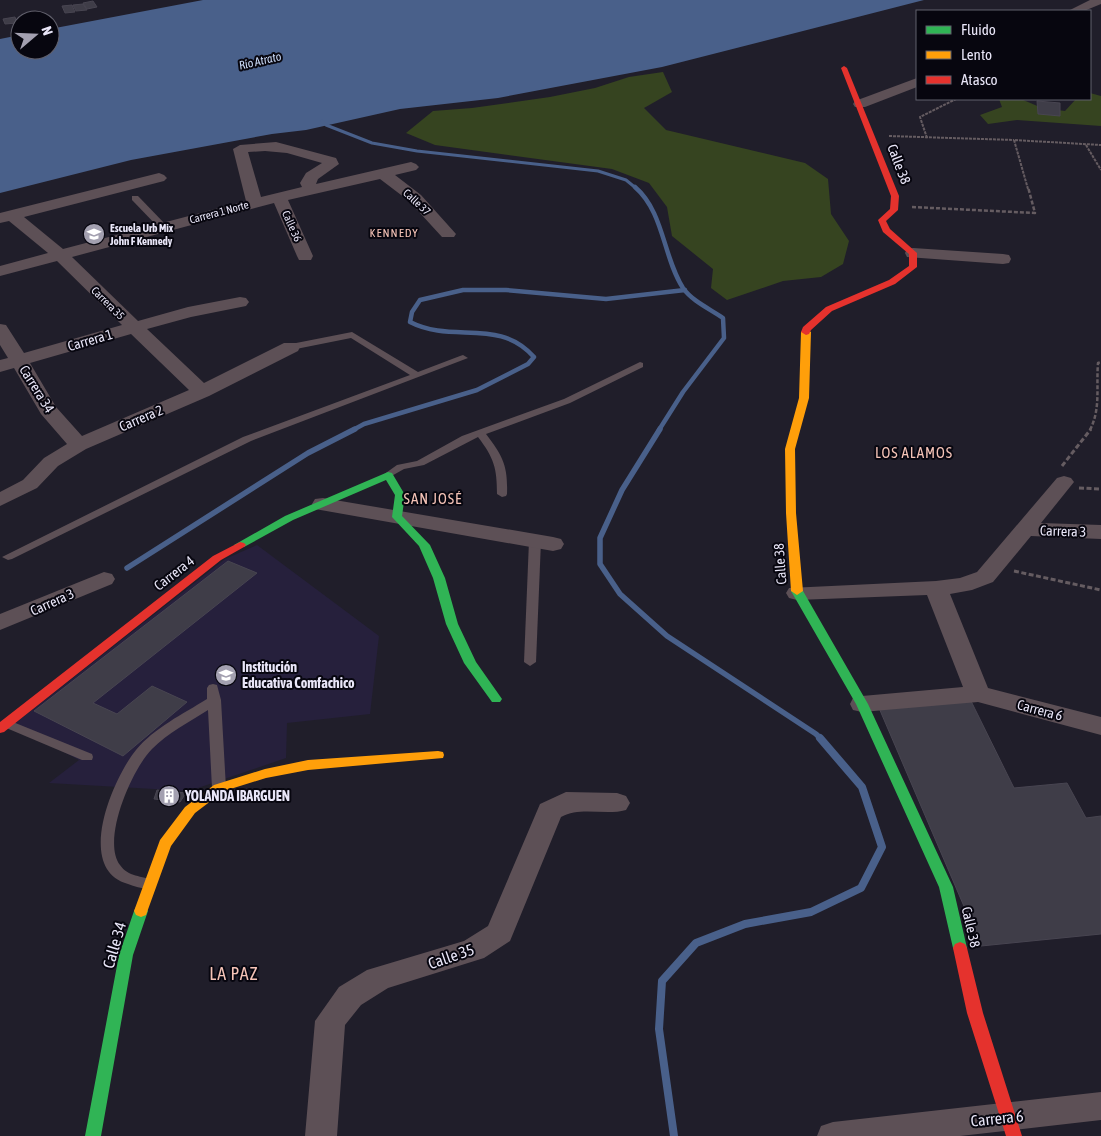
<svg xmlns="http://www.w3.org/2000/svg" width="1101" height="1136" viewBox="0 0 1101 1136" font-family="'Asap Condensed',sans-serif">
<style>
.built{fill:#26203c}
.green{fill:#364420}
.water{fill:#49608a}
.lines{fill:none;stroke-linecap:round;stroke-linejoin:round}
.stream-far3{stroke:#49608a;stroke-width:3}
.stream-far2{stroke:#49608a;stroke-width:4.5}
.stream-far1{stroke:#49608a;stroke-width:5.5}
.stream{stroke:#49608a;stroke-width:8}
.building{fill:#3f3d48;stroke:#484551}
.path-far2{stroke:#655c61;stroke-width:2;stroke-dasharray:3 1;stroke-linecap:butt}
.path-far1{stroke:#655c61;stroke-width:2.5;stroke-dasharray:4 2;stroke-linecap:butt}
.path{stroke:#655c61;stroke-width:3;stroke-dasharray:5 2.5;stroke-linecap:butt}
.lane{fill:#5d5056;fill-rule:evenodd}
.street{fill:#5d5056;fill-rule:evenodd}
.fast{fill:#30b455;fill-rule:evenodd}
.slow{fill:#ff9f0a;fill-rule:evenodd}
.jam{fill:#e5322d;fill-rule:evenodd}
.labels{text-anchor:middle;stroke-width:4;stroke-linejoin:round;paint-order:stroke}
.far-street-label{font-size:11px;fill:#e9e6f8;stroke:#07060f}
.far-poi-label{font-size:11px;font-weight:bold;fill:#e9e6f8;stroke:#07060f;text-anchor:start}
.far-water-label{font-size:12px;font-style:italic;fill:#ccdcf9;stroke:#07060f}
.far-neighbourhood-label{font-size:12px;letter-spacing:1px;fill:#f5c3b7;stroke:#07060f}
.street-label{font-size:14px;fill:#e9e6f8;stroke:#07060f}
.poi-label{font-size:14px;font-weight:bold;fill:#e9e6f8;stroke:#07060f;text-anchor:start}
.neighbourhood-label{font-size:15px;letter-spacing:1px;fill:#f5c3b7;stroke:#07060f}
.near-street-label{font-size:16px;fill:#e9e6f8;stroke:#07060f}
.near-neighbourhood-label{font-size:18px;letter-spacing:1px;fill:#f5c3b7;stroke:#07060f}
</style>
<rect width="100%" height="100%" fill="#201e2a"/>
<path class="built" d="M257,545L379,636L370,714L287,723L286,758L189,791L49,783L79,760L13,725L225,559Z"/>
<g class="green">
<path d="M663,72L672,92L644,108L666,130L805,163L828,179L831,214L849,241L843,264L821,277L783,281L727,300L711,288L713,269L672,236L667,207L649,183L612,169L435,145L406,133L433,111L472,108L550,97L595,88L629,77Z"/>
<path d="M1090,93L1101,96V126L1017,120L988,124L980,115L1002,107L999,99H1021L1042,108L1065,111L1076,99H1090Z"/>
</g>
<path class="water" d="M203,0H924L662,67L498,98L400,109L306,130L272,134L131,160L0,193V39L20,35V50H50V29Z"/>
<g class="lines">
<path class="stream-far3" d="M322,121L326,125L372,143L417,151L598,171L626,180L637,189"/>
<g class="stream-far2">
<path d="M635,187C664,212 663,257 683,288C692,301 710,309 723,318L724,338L683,392L659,430"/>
<path d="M353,430L364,424L477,390L528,364L534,357C499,317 453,344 410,322L412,312L420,300L463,290H506L606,299L685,290"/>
</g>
<g class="stream-far1">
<path d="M660,429L622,490L600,538V564L620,594L667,636L816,734L821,739"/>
<path d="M127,568L308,453L355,429"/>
</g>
<path class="stream" d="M674,1136L659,1029L662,981L696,943L745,924L811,912L861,888L882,847L862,787L820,738"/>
</g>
<g class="building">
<path d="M93,1L97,7L87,9L83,3Z"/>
<path d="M83,4L87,10L76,11L73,5Z"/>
<path d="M72,5L75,12L65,13L62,6Z"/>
<path d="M15,17L17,23L5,24L3,19Z"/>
<path d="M1037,101L1060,103V116L1038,114Z"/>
<path d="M228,561L257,573L93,703L117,714L152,686L187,702L123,756L34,711Z"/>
<path d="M971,701L1014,788L1067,783L1086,818L1101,816V934L981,946L879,708Z"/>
<path d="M157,790L186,793L180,802L154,799Z"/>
</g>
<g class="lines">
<g class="path-far2">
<path d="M889,136L1014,140"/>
<path d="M927,138L920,117L956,99"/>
<path d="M1086,145L1101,170"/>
<path d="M1028,189L1014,140L1101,145"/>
</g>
<g class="path-far1">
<path d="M912,207L1035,213L1028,187"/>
<path d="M1090,430C1101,408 1096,388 1098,363L1101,362"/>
</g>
<g class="path">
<path d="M1062,466L1091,429"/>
<path d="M1079,488L1101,489"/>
<path d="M1014,571L1101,590"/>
</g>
<g class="lane">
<path d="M132,196H138L166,225V229H160L132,200Z"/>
<path d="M352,332L418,372L460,356L463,355L468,358L251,441L12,559L8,560L2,557L243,437L410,375L351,338L291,350L286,347L291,344Z"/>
<path d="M640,362L643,363V367L570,403L486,434C503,456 508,466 507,494L506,496L502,497L497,494C497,468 494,458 478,437L424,465L404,469L388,478L383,475L397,465L417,461L462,436L564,399Z"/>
<path d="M535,538L541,541L536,662L530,666L524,662L529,541Z"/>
<path d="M213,684L217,685L221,700L226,788L224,791H214L212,788L208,710C189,722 168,733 152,749C132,769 101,840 120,865C128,877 142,876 154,880L156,884L154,888C146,890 136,887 128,884C74,869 113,778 136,750C154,728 183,714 207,699V688L209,685Z"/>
<path d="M8,720L92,754L93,757L92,760H82L4,727L2,724L4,721Z"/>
</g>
<g class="street">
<path d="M1090,0H1101V4L1084,11H1068Z"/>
<path d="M917,78V87L865,107H855L853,104L855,101Z"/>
<path d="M276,142L336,158L339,164L318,179L316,184L411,162L416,164L419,167L416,170L395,175L421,195L456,234L454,237H442L409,201L380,179L288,200L313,256L311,260H299L297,256L274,203L72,257L138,321L188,307L240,297L246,298L249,302L246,306L191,317L147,329L204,383L284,343H298L300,347L298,351L209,396L86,449L58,466L37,488L0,506V492L23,480L44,458L67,444L41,414L14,368L0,372V360L8,358L0,345V324L6,325L24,353L122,325L57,261L0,276V266L48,253L9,221L0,223V213L159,173L164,175L167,178L164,181L24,217L63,249L246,201L233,149L240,145ZM265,151L287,153L322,163L306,173L300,183L302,187L261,197L248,152ZM131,334L189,390L82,436L56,407L30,363Z"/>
<path d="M913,248L1003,254L1009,255L1011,259L1009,263L1003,264L907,257L905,253L907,249Z"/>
<path d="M1064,476L1071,478L1074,482L1041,523L1101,525V539L1031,536L993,582L972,590L950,594L988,688L1101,717V735L978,702L862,712L853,710L850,704L853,698L862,696L963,687L927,595L797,600L789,598L786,593L789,588L936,581L960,578L977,572L1057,478Z"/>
<path d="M323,498L553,537L561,539L564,544L561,549L553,551L315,509L312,504L315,499Z"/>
<path d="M104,572L112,574L115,579L112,584L0,630V614Z"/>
<path d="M566,792L617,793L626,796L630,803L626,810C605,816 581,806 561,817L510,941L484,958L388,988L361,1005L345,1025L337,1136H305L315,1021L339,987L367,970L464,941L488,926L540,804Z"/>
<path d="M1101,1092V1120L960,1136H817L821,1126L833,1122Z"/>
</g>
<g class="fast">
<path d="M388,472L392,473L405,495L402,516L430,545L445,578L458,624L476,662L502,699L500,702H492L464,663L446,624L433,578L419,546L392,517L395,495L386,480L293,520L244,547H236L234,545L285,516Z"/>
<path d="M797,587L803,591L868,704L953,887L967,948L965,952L960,954L955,952L953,948L939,887L856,704L791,591Z"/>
<path d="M141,905L146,907L148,911L133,955L101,1136H85L119,955L134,911L136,907Z"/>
</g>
<g class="slow">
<path d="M806,329L811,332L809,398L795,449L796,513L803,591L797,595L791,591L786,513L785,449L799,398L801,332Z"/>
<path d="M438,751L443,752L444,755L443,758L308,770L266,778L224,791L195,813L171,846L146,915L141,917L136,915L134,911L160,840L185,807L214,785L265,769L308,760Z"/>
</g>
<g class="jam">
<path d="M844,66L847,68L899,196L898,210L886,221L890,229L917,253V267L895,284L832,311L811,330L809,334L806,335L801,332L803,327L826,307L889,280L909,266V254L883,232L878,220L890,209L891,196L841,68Z"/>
<path d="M240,542L244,543L246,545L244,547L221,560L4,732L0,733V722L213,556Z"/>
<path d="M960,942L965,944L967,948L983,1013L1022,1136H1006L967,1013L953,948L955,944Z"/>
</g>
</g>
<defs>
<g id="school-disc" transform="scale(1.125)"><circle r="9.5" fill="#a3a0b0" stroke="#07060f"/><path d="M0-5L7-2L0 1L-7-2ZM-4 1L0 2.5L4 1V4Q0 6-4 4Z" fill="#fff"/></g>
<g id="building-disc" transform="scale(1.125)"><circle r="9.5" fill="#a3a0b0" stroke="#07060f"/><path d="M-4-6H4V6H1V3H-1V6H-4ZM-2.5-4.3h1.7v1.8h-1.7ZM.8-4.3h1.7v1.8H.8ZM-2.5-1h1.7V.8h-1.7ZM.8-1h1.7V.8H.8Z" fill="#fff"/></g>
</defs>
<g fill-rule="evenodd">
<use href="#school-disc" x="94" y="234"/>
<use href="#school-disc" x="226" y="675"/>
<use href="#building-disc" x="169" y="796"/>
</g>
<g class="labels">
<g class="far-street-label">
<text transform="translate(417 202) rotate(43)" y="4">Calle 37</text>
<text transform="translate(219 212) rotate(-15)" y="4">Carrera 1 Norte</text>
<text transform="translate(292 226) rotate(66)" y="4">Calle 36</text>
<text transform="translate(108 303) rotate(45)" y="4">Carrera 35</text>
</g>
<g class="far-poi-label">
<text x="110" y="232">Escuela Urb Mix<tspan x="110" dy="13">John F Kennedy</tspan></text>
</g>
<g class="far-water-label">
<text transform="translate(260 61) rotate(-13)" y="4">Río Atrato</text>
</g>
<g class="far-neighbourhood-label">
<text x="394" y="237">KENNEDY</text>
</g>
<g class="street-label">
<text transform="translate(899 164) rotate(69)" y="5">Calle 38</text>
<text transform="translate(90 340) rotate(-16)" y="5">Carrera 1</text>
<text transform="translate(37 389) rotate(58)" y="5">Carrera 34</text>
<text transform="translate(141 418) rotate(-23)" y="5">Carrera 2</text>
<text transform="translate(1063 531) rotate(2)" y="5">Carrera 3</text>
<text transform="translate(780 564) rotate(-94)" y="5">Calle 38</text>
<text transform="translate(174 573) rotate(-38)" y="5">Carrera 4</text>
<text transform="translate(52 602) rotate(-24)" y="5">Carrera 3</text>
<text transform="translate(1040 710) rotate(15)" y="5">Carrera 6</text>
<text transform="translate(971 927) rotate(77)" y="5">Calle 38</text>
</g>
<g class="poi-label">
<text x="242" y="672">Institución<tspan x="242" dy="16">Educativa Comfachico</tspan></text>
<text x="185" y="801">YOLANDA IBARGUEN</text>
</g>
<g class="neighbourhood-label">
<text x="914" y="458">LOS ALAMOS</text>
<text x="433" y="504">SAN JOSÉ</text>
</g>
<g class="near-street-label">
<text transform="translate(114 945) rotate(-74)" y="6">Calle 34</text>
<text transform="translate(451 956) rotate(-19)" y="6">Calle 35</text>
<text transform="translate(997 1118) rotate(-6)" y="6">Carrera 6</text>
</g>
<g class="near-neighbourhood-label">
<text x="234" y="980">LA PAZ</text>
</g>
</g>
<rect x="916" y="10" width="175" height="90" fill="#07060f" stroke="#61606c"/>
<rect x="926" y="26" width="25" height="8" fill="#30b455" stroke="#61606c"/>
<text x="961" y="35" font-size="15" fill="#e9e6f8">Fluido</text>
<rect x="926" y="51" width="25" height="8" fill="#ff9f0a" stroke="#61606c"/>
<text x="961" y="60" font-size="15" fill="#e9e6f8">Lento</text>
<rect x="926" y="76" width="25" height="8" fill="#e5322d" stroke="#61606c"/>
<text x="961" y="85" font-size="15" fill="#e9e6f8">Atasco</text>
<g transform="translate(35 35) rotate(71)"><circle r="24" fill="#07060f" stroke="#61606c"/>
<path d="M0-4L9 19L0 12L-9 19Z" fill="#a3a0b0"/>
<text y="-8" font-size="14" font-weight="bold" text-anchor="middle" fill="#e9e6f8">N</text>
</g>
</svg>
